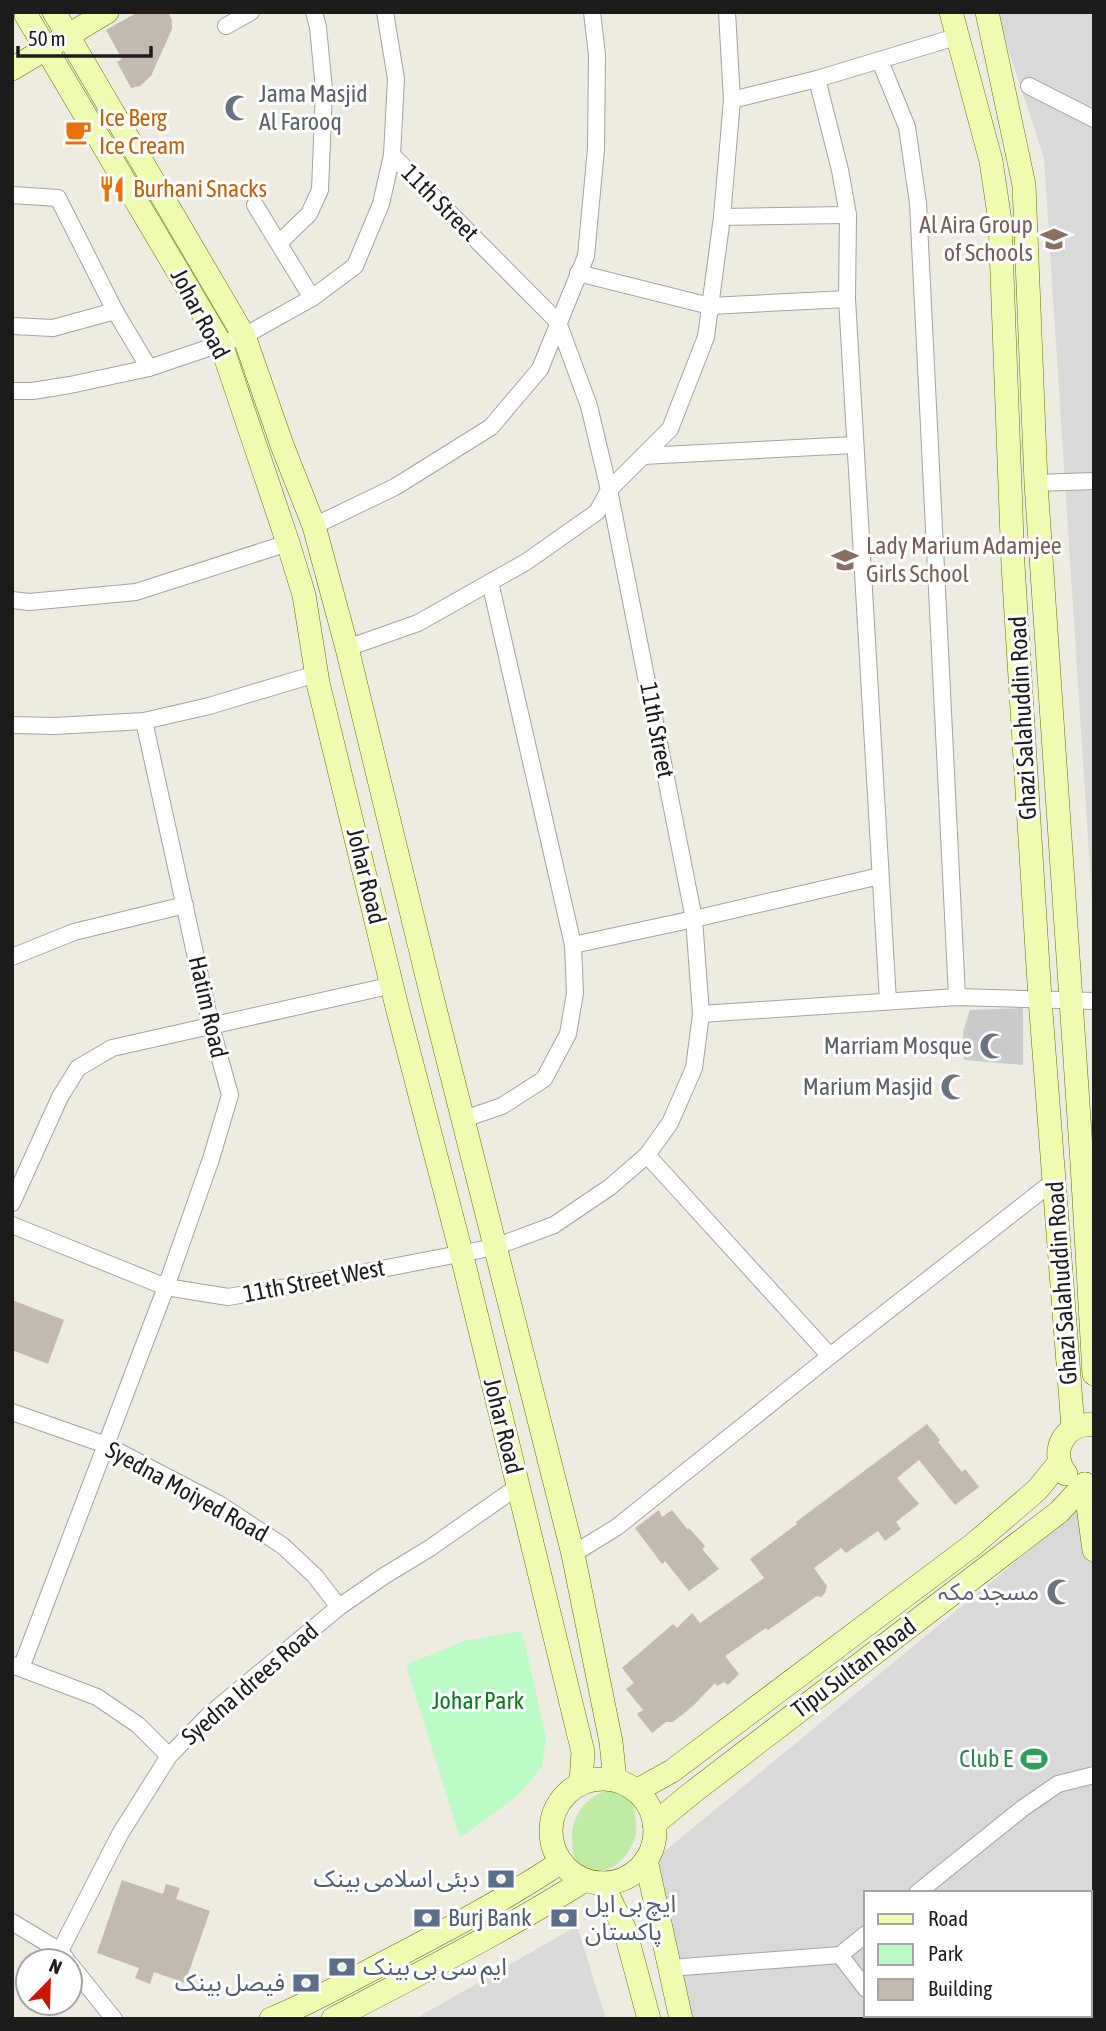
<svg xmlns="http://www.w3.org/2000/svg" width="1106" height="2031" viewBox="0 0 1106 2031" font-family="'Asap Condensed','Noto Sans Arabic',sans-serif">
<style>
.residential{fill:#dad9d9;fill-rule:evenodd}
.religious{fill:#cacaca}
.grass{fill:#c0eba5}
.park{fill:#bcfbc7}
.building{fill:#c2bab1}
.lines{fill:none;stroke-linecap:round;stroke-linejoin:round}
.street-casing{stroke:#a3a3a3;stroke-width:18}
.secondary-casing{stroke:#5d7501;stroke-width:24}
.street{stroke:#fff;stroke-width:16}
.secondary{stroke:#f0fbb2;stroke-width:23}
.labels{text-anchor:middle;stroke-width:6;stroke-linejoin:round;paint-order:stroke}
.worship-label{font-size:24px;fill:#5b616d;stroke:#fff;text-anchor:end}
.food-label{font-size:24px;fill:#c56008;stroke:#fff;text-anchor:start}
.street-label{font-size:24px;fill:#1c1c1c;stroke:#fff}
.education-label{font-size:24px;fill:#785e54;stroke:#fff;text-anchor:end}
.park-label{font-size:24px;fill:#087d1d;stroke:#fff}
.leisure-label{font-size:24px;fill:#27864d;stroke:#fff;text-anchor:end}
.service-label{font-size:24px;fill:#4e5e75;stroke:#fff;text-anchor:start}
</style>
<rect width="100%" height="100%" fill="#eeebe1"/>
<g class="residential">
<path d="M996,12H1094V932L1044,158Z"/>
<path d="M1094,1497V2019H692L654,1860ZM866,1893H1090V2015H866Z"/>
<path d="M577,1926L606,2019H415Z"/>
</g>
<path class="religious" d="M1023,1008V1065L964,1060L963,1032L970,1010Z"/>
<path class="grass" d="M618,1789C621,1792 627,1796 630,1800C635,1807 637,1823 636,1832C633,1854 610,1880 586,1867C584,1866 579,1863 577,1861C572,1855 573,1847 572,1840C571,1813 590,1790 618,1789Z"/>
<path class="park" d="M522,1631L546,1737L542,1767L517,1796L460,1838L406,1665L464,1641Z"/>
<g class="building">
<path d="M138,12H168L172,20V29L151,76L140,86L131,88L117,62L122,59L106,30Z"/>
<path d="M12,1300L64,1320L48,1364L12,1350Z"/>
<path d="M927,1424L940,1440L938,1442L962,1472L965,1469L979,1487L955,1505L919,1460L897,1478L919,1504L896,1522L901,1529L885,1541L878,1531L846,1553L841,1548L814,1568L827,1586L825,1593L821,1597L817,1596L768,1630L766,1628L725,1656L739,1674L728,1685L724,1682L717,1686L715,1683L693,1706L673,1722H666L652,1733L637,1714L643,1710L626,1689L634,1683L622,1668L673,1624L677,1628L692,1613L700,1623L764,1578L750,1559L797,1524L796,1522Z"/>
<path d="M659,1510L662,1517L672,1510L688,1530L689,1528L705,1546L702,1549L719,1569L689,1591L665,1561L662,1564L635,1528Z"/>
<path d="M122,1880L163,1894L166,1884L180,1888L176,1899L210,1911L185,1983L154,1972L150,1984L135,1978L139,1968L97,1953Z"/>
</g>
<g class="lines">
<g class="street-casing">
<g id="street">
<path d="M226,26L251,12"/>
<path d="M880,61L907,127L918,203L957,997"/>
<path d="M817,79L840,170L848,215L847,299L888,1001"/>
<path d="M1029,86L1094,119"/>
<path d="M732,100L817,79L959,36"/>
<path d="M12,195L58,198L115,311L149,368"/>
<path d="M255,205L312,298"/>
<path d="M722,217L848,215"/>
<path d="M279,243L309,214L320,190L324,90L318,27L314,12"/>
<path d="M578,273L710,306L847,299"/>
<path d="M12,326L53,328L115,311"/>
<path d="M12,391H32L70,385L149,368L244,336L312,298L355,266L381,204L392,155L396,79L385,12"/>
<path d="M643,456L855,445"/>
<path d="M1036,483L1094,481"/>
<path d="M314,526L395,487L491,427L540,369L586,256L596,149L597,55L592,12"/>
<path d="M12,600L29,602L136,592L288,543"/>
<path d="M347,648L418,623L526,562L597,512L609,490L670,429L706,337L722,217L732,100L727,12"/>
<path d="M12,725L55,726L144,721L209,706L316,674"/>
<path d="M573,945L694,919L880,876"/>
<path d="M12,957L74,932L185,905"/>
<path d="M701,1014L957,997L1094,1001"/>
<path d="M464,1119L502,1106L544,1079L568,1034L575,993L573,945L490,582"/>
<path d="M647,1155L830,1356"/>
<path d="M12,1203L60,1097L78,1068L112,1048L393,985"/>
<path d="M12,1225L166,1287L228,1297L299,1285L495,1247L554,1225L610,1187L647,1155L670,1123L694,1068L701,1014L694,919L609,490L589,406L558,322L392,155"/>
<path d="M12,1412L106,1445L219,1504L283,1546L315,1576L339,1607"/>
<path d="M573,1554L617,1527L830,1356L1054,1181"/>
<path d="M12,1665L97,1697L138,1725L169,1756"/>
<path d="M21,1668L166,1287L211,1159L230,1095L211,1026L144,721"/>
<path d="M917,1893L1023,1808L1058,1784L1094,1775"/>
<path d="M12,1922L60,1951L66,1959"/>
<path d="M60,1951L120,1834L169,1756L209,1715L339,1607L384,1576L430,1548L517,1487"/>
<path d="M840,1955L866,1989"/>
<path d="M70,1964L114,2019"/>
<path d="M670,1968L840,1955L866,1934"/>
<path d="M887,2015L889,2019"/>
</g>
</g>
<g class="secondary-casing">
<g id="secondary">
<path d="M54,12L244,336L282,445L314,526L347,648L432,997L573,1554L611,1742L615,1780"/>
<path d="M951,12L991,161L1000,221L1013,565L1040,999L1073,1428"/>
<path d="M987,12L1024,185L1036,483L1082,1163L1094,1374"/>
<path d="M26,15L221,344L288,543L304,595L318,683L397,1007L461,1252L583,1752L581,1783"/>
<path d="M12,69L107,12"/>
<path d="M1066,1474C1048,1451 1066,1421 1094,1425"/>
<path d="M1085,1484L1094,1550"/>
<circle cx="603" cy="1831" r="52"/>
<path d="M636,1791L672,1771L974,1544L1037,1490L1059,1463"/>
<path d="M654,1824L693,1792L1059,1512L1085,1484"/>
<path d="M646,1860L681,2019"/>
<path d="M602,1883L625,1930L649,2019"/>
<path d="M271,2019C315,2001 355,1978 397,1956C452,1927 509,1897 561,1862"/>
<path d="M333,2019C418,1974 504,1931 585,1880"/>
</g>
</g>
<use href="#street" class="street"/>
<use href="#secondary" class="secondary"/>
</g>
<defs>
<g id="mosque-bare" transform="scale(2.1)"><path d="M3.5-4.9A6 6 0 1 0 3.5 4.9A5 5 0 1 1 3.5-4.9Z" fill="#6b7280" stroke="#fff" stroke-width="2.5" paint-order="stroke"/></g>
<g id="cafe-bare" transform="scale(2.1)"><path d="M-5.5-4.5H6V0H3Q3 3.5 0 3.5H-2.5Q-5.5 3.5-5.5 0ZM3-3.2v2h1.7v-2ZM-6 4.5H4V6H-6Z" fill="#e8710a" stroke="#fff" stroke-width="2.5" paint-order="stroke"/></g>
<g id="restaurant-bare" transform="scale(2.1)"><path d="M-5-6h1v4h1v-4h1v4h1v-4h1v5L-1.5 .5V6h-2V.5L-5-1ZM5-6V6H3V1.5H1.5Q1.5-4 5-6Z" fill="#e8710a" stroke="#fff" stroke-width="2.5" paint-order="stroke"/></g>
<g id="school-bare" transform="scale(2.1)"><path d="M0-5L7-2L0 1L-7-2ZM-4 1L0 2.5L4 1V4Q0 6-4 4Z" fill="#8d6e63" stroke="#fff" stroke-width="2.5" paint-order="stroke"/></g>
<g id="stadium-bare" transform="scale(2.1)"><path d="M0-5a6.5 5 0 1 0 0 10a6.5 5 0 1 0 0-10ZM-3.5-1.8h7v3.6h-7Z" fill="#2e9e5b" stroke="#fff" stroke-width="2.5" paint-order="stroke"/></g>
<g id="bank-bare" transform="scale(2.1)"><path d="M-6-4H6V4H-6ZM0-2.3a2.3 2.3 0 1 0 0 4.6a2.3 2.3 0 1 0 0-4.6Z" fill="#5c6f8a" stroke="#fff" stroke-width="2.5" paint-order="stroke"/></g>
</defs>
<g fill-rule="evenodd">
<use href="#mosque-bare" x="238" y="108"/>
<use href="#cafe-bare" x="78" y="132"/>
<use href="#restaurant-bare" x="112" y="189"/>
<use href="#school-bare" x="1054" y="239"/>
<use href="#school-bare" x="845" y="560"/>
<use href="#mosque-bare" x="993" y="1046"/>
<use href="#mosque-bare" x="954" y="1087"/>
<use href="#mosque-bare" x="1060" y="1592"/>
<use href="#stadium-bare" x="1034" y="1759"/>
<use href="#bank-bare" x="501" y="1879"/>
<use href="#bank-bare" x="427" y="1918"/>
<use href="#bank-bare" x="564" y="1918"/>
<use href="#bank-bare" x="342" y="1967"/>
<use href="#bank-bare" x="306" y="1983"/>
</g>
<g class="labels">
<g class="worship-label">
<text x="259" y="102" text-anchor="start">Jama Masjid<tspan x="259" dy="28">Al Farooq</tspan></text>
<text x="972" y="1054">Marriam Mosque</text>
<text x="933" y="1095">Marium Masjid</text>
<text x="1039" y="1600">مسجد مکہ</text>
</g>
<g class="food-label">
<text x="99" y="126">Ice Berg<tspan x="99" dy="28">Ice Cream</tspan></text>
<text x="133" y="197">Burhani Snacks</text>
</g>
<g class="street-label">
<text transform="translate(440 203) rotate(45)" y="8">11th Street</text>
<text transform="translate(200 314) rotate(62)" y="8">Johar Road</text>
<text transform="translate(1023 718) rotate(-93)" y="8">Ghazi Salahuddin Road</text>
<text transform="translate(657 730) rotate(79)" y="8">11th Street</text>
<text transform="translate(366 876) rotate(76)" y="8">Johar Road</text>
<text transform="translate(208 1007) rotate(77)" y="8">Hatim Road</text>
<text transform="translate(314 1281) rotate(-11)" y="8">11th Street West</text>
<text transform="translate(1062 1283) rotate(-94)" y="8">Ghazi Salahuddin Road</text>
<text transform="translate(503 1426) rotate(76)" y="8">Johar Road</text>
<text transform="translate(187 1492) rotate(29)" y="8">Syedna Moiyed Road</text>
<text transform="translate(854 1668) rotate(-37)" y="8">Tipu Sultan Road</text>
<text transform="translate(250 1684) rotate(-41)" y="8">Syedna Idrees Road</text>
</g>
<g class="education-label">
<text x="1033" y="233">Al Aira Group<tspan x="1033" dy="28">of Schools</tspan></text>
<text x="866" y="554" text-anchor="start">Lady Marium Adamjee<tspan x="866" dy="28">Girls School</tspan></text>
</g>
<g class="park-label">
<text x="478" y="1709">Johar Park</text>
</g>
<g class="leisure-label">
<text x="1013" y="1767">Club E</text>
</g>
<g class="service-label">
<text x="480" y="1887" text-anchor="end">دبئی اسلامی بینک</text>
<text x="585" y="1912">ایچ بی ایل<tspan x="585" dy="28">پاکستان</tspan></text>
<text x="448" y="1926">Burj Bank</text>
<text x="363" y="1975">ایم سی بی بینک</text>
<text x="285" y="1991" text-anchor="end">فیصل بینک</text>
</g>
</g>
<rect width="1106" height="2031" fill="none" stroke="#1c1c1c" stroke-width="28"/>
<rect x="864" y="1891" width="228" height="126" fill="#ffffff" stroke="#a4a4a4" stroke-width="2"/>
<rect x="878" y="1914" width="35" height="10" fill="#f0fbb2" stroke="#a4a4a4" stroke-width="2"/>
<text x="928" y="1926" font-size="21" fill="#1c1c1c">Road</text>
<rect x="878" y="1944" width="35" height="21" fill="#bcfbc7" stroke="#a4a4a4" stroke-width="2"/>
<text x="928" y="1961" font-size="21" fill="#1c1c1c">Park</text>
<rect x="878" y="1979" width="35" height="21" fill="#c2bab1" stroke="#a4a4a4" stroke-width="2"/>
<text x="928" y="1996" font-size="21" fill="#1c1c1c">Building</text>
<g transform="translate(49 1982) rotate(23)"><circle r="33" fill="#ffffff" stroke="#a4a4a4" stroke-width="2"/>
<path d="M0-5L12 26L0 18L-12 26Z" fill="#c81400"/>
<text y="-10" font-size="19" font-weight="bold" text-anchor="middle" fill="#1c1c1c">N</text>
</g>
<path d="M18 46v10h133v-10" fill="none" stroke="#1c1c1c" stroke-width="3.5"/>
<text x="28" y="46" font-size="21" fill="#1c1c1c" stroke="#ffffff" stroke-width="5" paint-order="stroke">50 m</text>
</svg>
